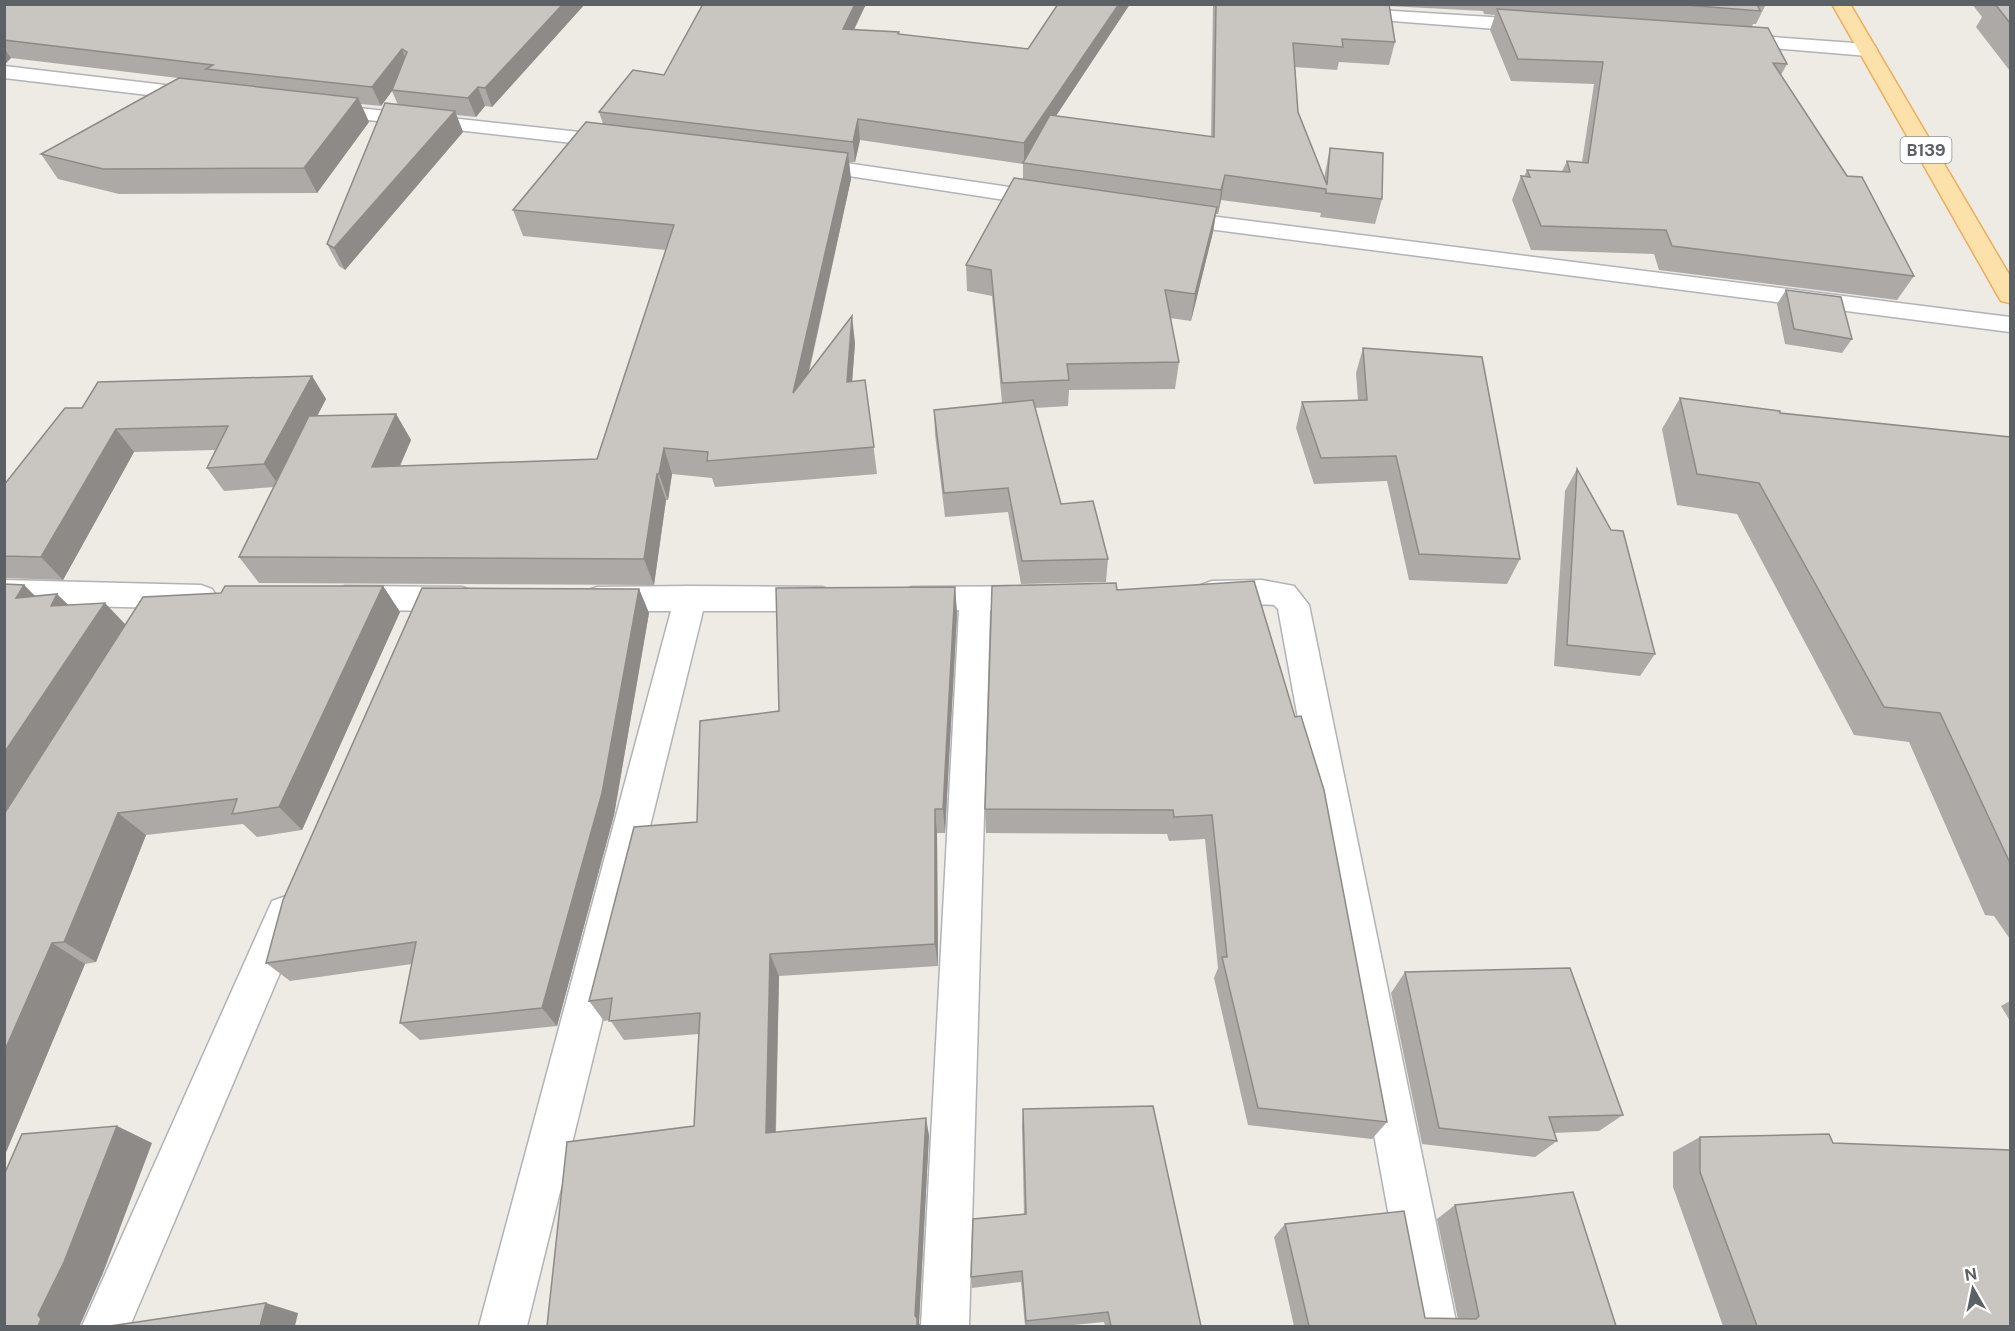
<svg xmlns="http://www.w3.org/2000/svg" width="2015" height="1331" viewBox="0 0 2015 1331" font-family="'Public Sans',sans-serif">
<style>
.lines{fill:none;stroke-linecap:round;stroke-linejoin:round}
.minor-casing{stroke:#b0b3b7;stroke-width:3}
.primary-casing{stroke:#efac5d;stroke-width:3}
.minor{fill:#fff;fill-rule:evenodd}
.primary{fill:#fde1aa;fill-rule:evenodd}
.wall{fill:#ada9a6}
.shaded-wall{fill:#8d8a87}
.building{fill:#c9c5c1;stroke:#8d8a87;stroke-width:1.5}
.labels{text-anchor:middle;stroke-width:4.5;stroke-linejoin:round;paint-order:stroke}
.shield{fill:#fff;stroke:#8d9093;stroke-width:1.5}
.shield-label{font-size:16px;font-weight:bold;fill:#5c6165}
</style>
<rect width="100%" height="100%" fill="#eeeae4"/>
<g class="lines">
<g class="minor-casing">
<g id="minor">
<path d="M1346,8L1537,20L1543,22L1546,26L1543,30L1537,32L1340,17L1337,13L1340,9Z"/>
<path d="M1732,34L1868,44L1875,46L1877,50L1875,54L1868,56L1725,44L1723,40L1725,36Z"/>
<path d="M4,66L199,89L206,91L209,95L206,99L199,101L4,78Z"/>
<path d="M322,104L617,136L624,138L628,142L624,146L617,148L315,114L312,110L315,106Z"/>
<path d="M805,157L1051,193L1059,195L1062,200L1059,205L1051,207L797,168L794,163L797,158Z"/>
<path d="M1170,211L2010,317V332L1162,223L1159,218L1162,213Z"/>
<path d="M4,580L201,585L212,589L217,597L212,605L201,609L4,604Z"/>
<path d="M1262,580L1294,586L1309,605L1457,1326H1409L1278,609L1274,605C1250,603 1224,608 1201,601L1196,593L1201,585L1212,581Z"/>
<path d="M345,586L462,587L473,591L478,599L473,607L462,611L345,610L334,606L329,598L334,590Z"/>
<path d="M690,586L822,587L833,591L838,599L833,607L822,611H703L527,1326H479L671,611H597L586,607L581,599L586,591L597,587Z"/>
<path d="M1035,586L1046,590L1051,598L1046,606L1035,610H990L969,1326H921L959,610L912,611L901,607L896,599L901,591L912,587Z"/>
<path d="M286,896L300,901L305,914L130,1326H82L272,901Z"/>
</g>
</g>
<g class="primary-casing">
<path id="primary" d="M1832,4H1850L2010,276V303L2001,301L1998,296Z"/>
</g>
<use href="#minor" class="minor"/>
<use href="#primary" class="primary"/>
</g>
<g class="wall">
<path d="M4,4H585L492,107L485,106L476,117L456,115L463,132L345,270L339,266L327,244L398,105L392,91L381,106L361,104L369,122L317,193L119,194L58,179L41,154L178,78L11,58L4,65Z"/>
<path d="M703,4H866L854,30L1028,49L1058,4H1130L1056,116L1211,137L1213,4H1766L1756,24H1753L1752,27L1787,64L1781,75L1914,276L1897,300L1659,270L1654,254L1531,250L1512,200L1521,176L1524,177L1527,170L1562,171L1567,161L1582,162L1594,84L1511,81L1490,30L1495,15L1484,14L1483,11L1389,6L1395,42L1389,65L1339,62L1337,70L1295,67L1298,112L1324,178L1330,148L1382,199L1375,224L1320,217L1321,213L1221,200L1218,214H1216L1213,232L1191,321L1170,318L1179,362L1175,389L1069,390L1068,406L1035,408L1061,504L1108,559L1106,582L1021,584L1008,512L945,517L935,434L934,410L1002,403L992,296L967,291L966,265L1023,179V164L860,140L855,162H849L851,179L809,373L855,343L852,382L865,380L877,474L715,487L712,478L672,474L668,500H666L654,585L259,583L239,557L274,487L224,491L207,468L215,450L134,452L63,580L4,578V485L82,408L312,376L326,399L317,416L396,414L411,440L400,466L597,459L666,250L523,236L513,210L603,124L599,112L664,75Z"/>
<path d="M1972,4H2010V71L1976,27L1982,17Z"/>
<path d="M1786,290L1852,339L1842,353L1785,344L1777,304Z"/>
<path d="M1363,348L1520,559L1507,584L1409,580L1387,481L1314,484L1296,428L1302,402L1358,400L1356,373Z"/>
<path d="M1680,398L1780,413L2010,437V939L1994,916L1985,915L1909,742L1854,735L1737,514L1677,505L1662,429Z"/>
<path d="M1577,469L1655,654L1640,676L1554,666L1565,491Z"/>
<path d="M24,585L35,596L68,605L126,625L383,586L400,612L302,830L257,837L243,824L146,835L96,962L85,964L4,1157Z"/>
<path d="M955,587L957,614L945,833H937L938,966L779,976L776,1132L929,1135L919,1323L920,1326H547L694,1126L699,1034L624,1040L610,1020L604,1021L589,1001L697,822L779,711Z"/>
<path d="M639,589L649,613L614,815L557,1026L420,1040L400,1023L412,964L290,981L266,963Z"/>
<path d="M1117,590L1387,1122L1372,1139L1248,1125L1214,978L1218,968L1205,839L1169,841L1167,834L986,833L985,809Z"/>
<path d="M1405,972L1623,1115L1599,1131L1554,1133L1557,1141L1535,1157L1422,1144L1391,993Z"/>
<path d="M2010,1001V1021L2001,1006Z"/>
<path d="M1023,1109L1201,1326H1105L1104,1322L1063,1326H1025L1021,1282L972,1288L971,1277L1024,1214L1022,1126Z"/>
<path d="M1700,1137L1833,1143L2010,1326H1723L1673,1187V1152Z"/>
<path d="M1455,1205L1616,1326H1294L1274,1237L1285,1224L1425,1318L1458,1319L1437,1219Z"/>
</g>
<g class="shaded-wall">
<path d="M563,4H585L492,107L485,88Z"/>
<path d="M855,4H866L845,48L843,29Z"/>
<path d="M1119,4H1130L1024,164V143Z"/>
<path d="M4,48L11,58L4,65Z"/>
<path d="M402,49L409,68L381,106L372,87Z"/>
<path d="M478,87L485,106L476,117L468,98Z"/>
<path d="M358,98L369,122L317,193L304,168Z"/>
<path d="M455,111L463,132L345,270L334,248Z"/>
<path d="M858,119L860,140L855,162L853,142Z"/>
<path d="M848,153L851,179L798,420L793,393Z"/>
<path d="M1225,175L1221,200L1218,214L1221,190Z"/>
<path d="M1217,207L1213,232L1191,321L1195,294Z"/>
<path d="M852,316L855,343L850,409L847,382Z"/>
<path d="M312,376L326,399L280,487L264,464Z"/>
<path d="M396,414L411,440L388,493L372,467Z"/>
<path d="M116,429L134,452L63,580L41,557Z"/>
<path d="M664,448L672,474L668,500L659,474Z"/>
<path d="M657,474L666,500L654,585L644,559Z"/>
<path d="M24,585L47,608L16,598Z"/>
<path d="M383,586L400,612L302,830L279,807Z"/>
<path d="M955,587L957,614L945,833L943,809Z"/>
<path d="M639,589L649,613L614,815L557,1026L542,1008Z"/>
<path d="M57,594L80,616L51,606Z"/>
<path d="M105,603L126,625L4,814V753Z"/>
<path d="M935,809L937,833L938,966L935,944Z"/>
<path d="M118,813L146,835L96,962L64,942Z"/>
<path d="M52,943L85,964L4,1157V1052Z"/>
<path d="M770,954L779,976L775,1149L766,1133Z"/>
<path d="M926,1118L929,1135L919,1323L920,1326H917L915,1316Z"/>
<path d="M117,1126L152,1143L103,1273L80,1325L81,1326H38V1315Z"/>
<path d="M266,1303L298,1313L295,1326H260Z"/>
</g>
<g class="building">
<path d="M4,4H563L485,88L478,87L468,98L392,90L407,52L402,49L372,87L206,69L213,65L4,40Z"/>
<path d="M703,4H855L843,29L899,32L898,34L1028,49L1058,4H1119L1024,143L858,119L853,142L599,112L633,70L664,75Z"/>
<path d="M1216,4H1389L1395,42L1342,39L1343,47L1293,43L1298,112L1327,185L1330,148L1383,153L1382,199L1326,193V189L1225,175L1221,190L1023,163L1050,115L1214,137Z"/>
<path d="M1673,4H1757L1760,11Z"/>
<path d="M1995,4H2010V23Z"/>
<path d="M1497,9L1768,28L1787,64L1773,63L1847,176L1862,177L1914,276L1672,246L1666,230L1541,226L1521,176L1530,177L1527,170L1570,172L1567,161L1588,163L1603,62L1518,59Z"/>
<path d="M179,78L358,98L304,168L103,169L41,154Z"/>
<path d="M385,103L455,111L334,248L327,244Z"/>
<path d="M586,122L848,153L793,393L852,316L847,382L865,380L874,447L707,461L708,452L664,448L659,474H657L644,559L239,557L309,416L396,414L372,467L597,459L674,225L513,210Z"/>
<path d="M1014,178L1217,207L1195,294L1165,290L1179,362L1067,364L1069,380L1002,383L991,270L966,265Z"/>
<path d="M1786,290L1841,297L1852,339L1794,329Z"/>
<path d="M1363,348L1482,357L1520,559L1419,554L1396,456L1321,458L1302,402L1367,400Z"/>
<path d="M312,376L264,464L207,468L228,426L116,429L41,557L4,556V485L65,408H82L98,382Z"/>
<path d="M1680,398L1780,411V413L2010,437V863L1940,713L1884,707L1759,483L1697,474Z"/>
<path d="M1033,400L1061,504L1093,501L1108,559L1022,561L1008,488L944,493L934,410Z"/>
<path d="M1577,469L1611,530L1623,531L1655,654L1567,645Z"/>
<path d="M1254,581L1295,717L1301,716L1324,790L1387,1122L1258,1108L1222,957H1227L1212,815L1174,817L1173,810L985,809L992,586L1116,583L1117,590Z"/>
<path d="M4,584L24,585L16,598L57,594L51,606L105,603L4,753Z"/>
<path d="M225,586H383L279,807L232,814L237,799L118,813L64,942L52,943L4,1052V814L143,597L221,593Z"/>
<path d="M955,587L943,809H935V944L770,954L766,1133L926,1118L915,1316L917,1318V1326H547L567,1142L694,1126L700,1013L609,1021L612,998L589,1001L634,827L697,822L700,721L779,711L776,588Z"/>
<path d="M422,588L639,589L602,793L542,1008L400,1023L416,942L266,963L283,900Z"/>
<path d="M1570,968L1623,1115L1549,1117L1557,1141L1439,1128L1405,972Z"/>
<path d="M1153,1106L1201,1326H1111L1108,1312L1026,1321L1022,1271L971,1277L973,1219L1026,1214L1023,1109Z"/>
<path d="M117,1126L64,1262L38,1315L41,1319L38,1326H4V1175L22,1134Z"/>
<path d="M1829,1134L1833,1143L2010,1150V1326H1751H1757L1700,1172V1137Z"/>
<path d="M1573,1192L1616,1326H1309L1285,1224L1404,1211L1425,1318L1476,1319L1479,1316L1455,1205Z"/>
<path d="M266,1303L260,1326H110Z"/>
</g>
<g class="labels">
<rect class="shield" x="1900.5" y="137" width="51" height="26" rx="4.5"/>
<g class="shield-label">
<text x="1926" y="156">B139</text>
</g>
</g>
<rect width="2015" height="1331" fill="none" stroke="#5c6165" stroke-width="12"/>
<g transform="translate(1973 1289) rotate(351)" stroke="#ffffff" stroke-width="4.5" paint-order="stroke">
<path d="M0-4.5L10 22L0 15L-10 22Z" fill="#5c6165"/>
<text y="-9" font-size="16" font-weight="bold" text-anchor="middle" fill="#5c6165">N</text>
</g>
</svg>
